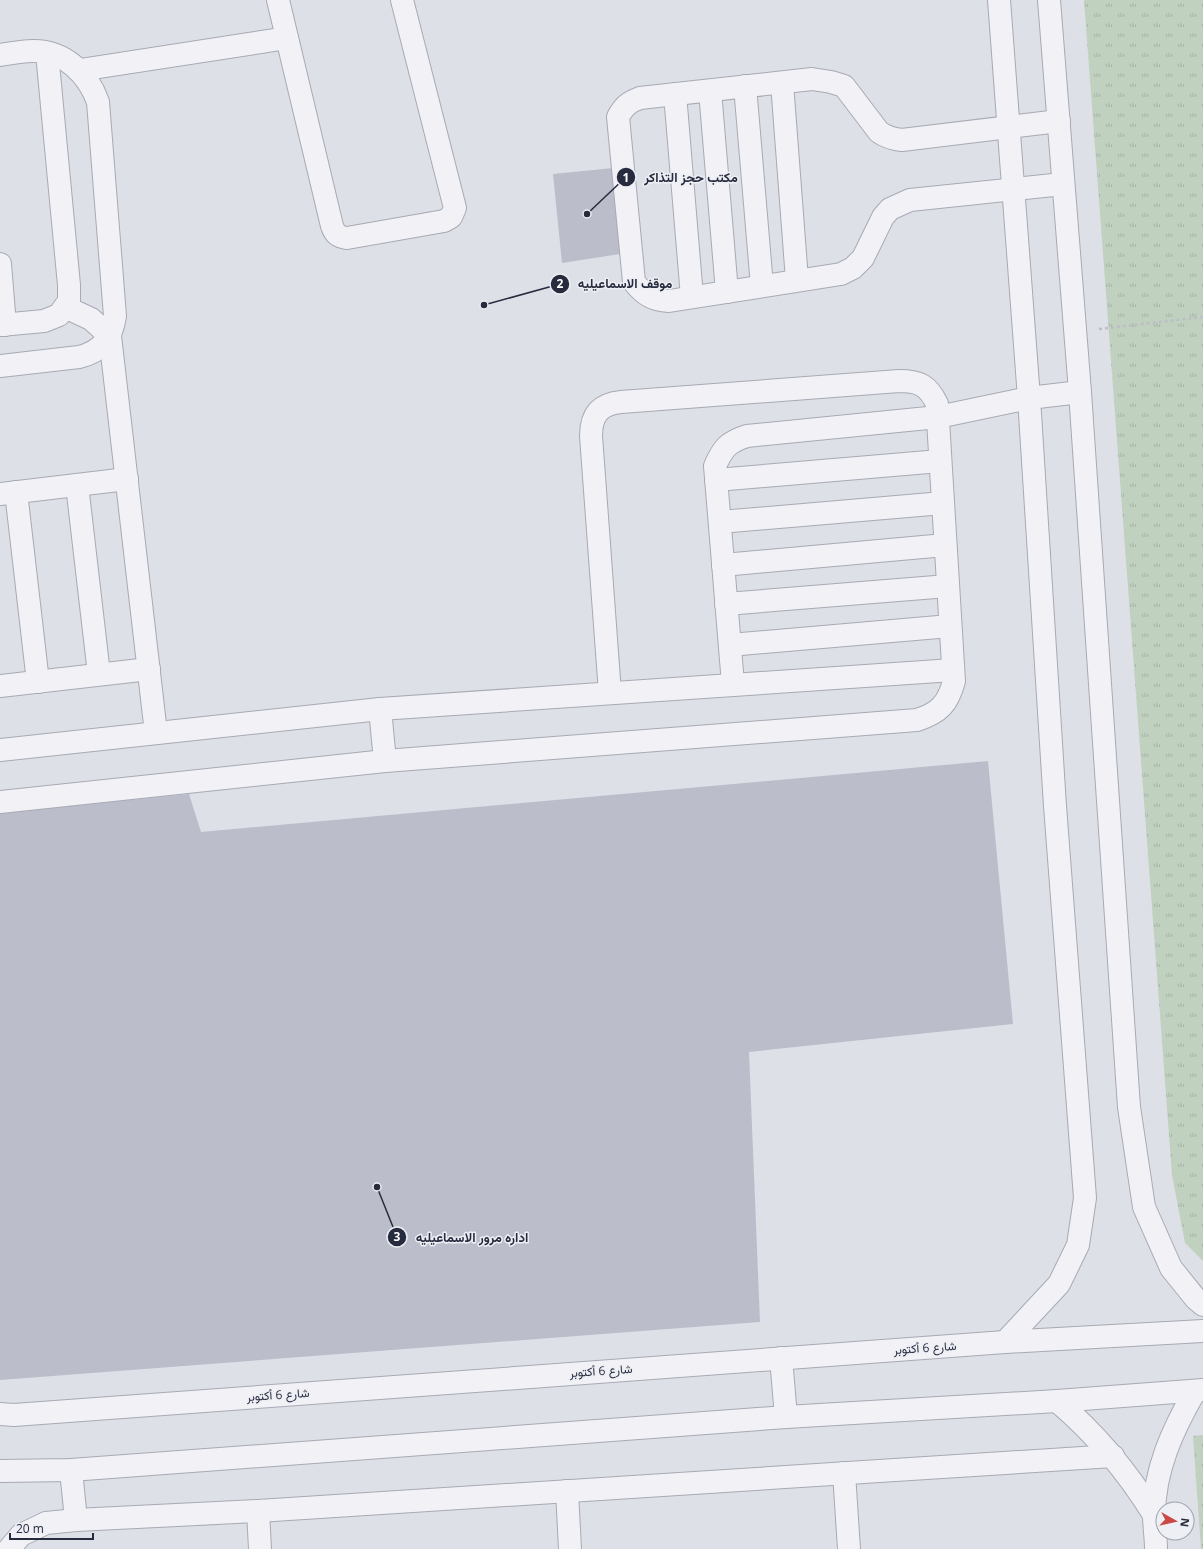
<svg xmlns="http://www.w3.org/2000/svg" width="1203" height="1549" viewBox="0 0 1203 1549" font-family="'Open Sans',Vazirmatn,sans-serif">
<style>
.grass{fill:url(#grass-tufts)}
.building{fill:#bbbeca}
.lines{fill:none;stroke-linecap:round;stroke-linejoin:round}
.minor-casing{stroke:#a7aab4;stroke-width:24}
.path{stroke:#bcbec6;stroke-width:2.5;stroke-dasharray:3 3;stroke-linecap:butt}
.minor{stroke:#f1f1f6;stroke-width:22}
.labels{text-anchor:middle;stroke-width:3;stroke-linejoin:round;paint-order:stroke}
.street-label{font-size:12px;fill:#272b3e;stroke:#edeff5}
.leader{fill:none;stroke:#272b3e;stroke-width:1.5}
.callout-dot{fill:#272b3e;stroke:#edeff5;stroke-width:1.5}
.mark-label{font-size:12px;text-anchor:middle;font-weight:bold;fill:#fff}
.callout-label{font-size:13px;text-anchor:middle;font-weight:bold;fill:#272b3e;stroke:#edeff5;stroke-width:3;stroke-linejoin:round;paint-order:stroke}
</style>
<defs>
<pattern id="grass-tufts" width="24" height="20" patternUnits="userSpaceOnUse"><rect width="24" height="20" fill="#c0d1bf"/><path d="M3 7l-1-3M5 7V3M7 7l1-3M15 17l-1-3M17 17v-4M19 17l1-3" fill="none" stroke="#a5b4a5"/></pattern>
</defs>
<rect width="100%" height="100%" fill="#dee0e7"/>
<g class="grass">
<path d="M1084,0H1203V1261L1185,1243L1172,1175Z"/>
<path d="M1203,1435V1549H1201L1193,1436Z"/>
</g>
<g class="building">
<path d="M613,168L620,254L562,263L553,174Z"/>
<path d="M988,761L1013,1024L749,1052L760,1322L0,1380V813L189,794L201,832Z"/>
</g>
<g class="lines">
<g class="minor-casing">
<g id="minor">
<path d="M278,0L332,226C335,234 338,237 347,238L444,221L451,217L455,208L402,0"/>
<path d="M999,0L1029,398L1055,806L1085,1198L1078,1245L1059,1284L1005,1342"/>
<path d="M1049,0L1080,392L1129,1107L1144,1207L1171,1268L1196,1299L1203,1305"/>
<path d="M0,55C11,53 23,51 34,51C65,51 88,74 98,102L115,316C112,338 101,352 79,357L0,366"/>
<path d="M80,70L287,38"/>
<path d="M782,83L797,280"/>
<path d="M745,86L762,286"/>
<path d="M710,91L727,292"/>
<path d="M675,94L692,297"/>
<path d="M1059,121L902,140C893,139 886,137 879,132L844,86L831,82L812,79L640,98C629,102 624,106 618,117L634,282C644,295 653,300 669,301L841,274L853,268L863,258L883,217L890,209L910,200L1063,184"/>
<path d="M0,264L5,325"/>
<path d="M65,307L91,319L110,336L156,733"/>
<path d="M0,325L44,321L59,315L69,301V285L47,53"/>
<path d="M716,480L940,461"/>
<path d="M77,485L99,674"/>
<path d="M16,492L38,682"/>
<path d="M0,494L127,479"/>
<path d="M720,522L943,503"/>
<path d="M723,565L945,545"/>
<path d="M726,604L948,586"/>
<path d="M730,645L950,626"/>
<path d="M733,684L715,466C723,448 728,442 747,436L938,417L1029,398L1080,392"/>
<path d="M0,686L149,669"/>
<path d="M380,709L385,761"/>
<path d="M0,750L380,709L953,670"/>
<path d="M0,802L385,761L917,720C939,713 948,704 954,681L937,404C928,385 919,381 899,381L621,402C600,404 591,415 591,436L610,693"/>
<path d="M781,1358L786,1417"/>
<path d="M1057,1401C1096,1434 1127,1471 1154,1515"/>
<path d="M0,1414L14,1415L1005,1342L1203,1331"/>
<path d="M71,1470L76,1520"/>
<path d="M0,1471L71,1470L786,1417L1057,1401L1203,1390"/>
<path d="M844,1473L849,1549"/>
<path d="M567,1491L570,1549"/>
<path d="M258,1511L260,1549"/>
<path d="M9,1549L21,1535L46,1523L76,1520L258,1511L1113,1456"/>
<path d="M1156,1549C1156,1538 1154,1526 1154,1515C1154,1470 1173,1429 1195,1391"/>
</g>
</g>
<path class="path" d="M1099,329L1203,317"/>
<use href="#minor" class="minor"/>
</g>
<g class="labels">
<g class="street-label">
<text transform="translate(925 1348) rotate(-4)" y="4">شارع 6 أكتوبر</text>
<text transform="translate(601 1371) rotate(-4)" y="4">شارع 6 أكتوبر</text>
<text transform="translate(278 1395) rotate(-4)" y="4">شارع 6 أكتوبر</text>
</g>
</g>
<path class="leader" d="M587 214L626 177M484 305L560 284M377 1187L397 1237"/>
<g class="callout-dot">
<circle cx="587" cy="214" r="4"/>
<circle cx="484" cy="305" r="4"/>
<circle cx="377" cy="1187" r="4"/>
<circle cx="626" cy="177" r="10"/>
<circle cx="560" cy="284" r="10"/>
<circle cx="397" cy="1237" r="10"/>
</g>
<g class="mark-label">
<text x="626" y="182">1</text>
<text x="560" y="288">2</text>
<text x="397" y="1241">3</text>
</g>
<g class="callout-label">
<text x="691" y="182">مكتب حجز التذاكر</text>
<text x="625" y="288">موقف الاسماعيليه</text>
<text x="472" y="1242">اداره مرور الاسماعيليه</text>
</g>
<g transform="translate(1175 1521) rotate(98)"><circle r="19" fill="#edeff5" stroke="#9ea1ac"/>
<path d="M0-3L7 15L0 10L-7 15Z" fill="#cb4944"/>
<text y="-6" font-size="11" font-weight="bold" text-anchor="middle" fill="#272b3e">N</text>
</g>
<path d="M10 1533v6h83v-6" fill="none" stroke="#272b3e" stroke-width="2"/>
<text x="16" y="1533" font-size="12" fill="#272b3e" stroke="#edeff5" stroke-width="3" paint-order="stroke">20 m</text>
</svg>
